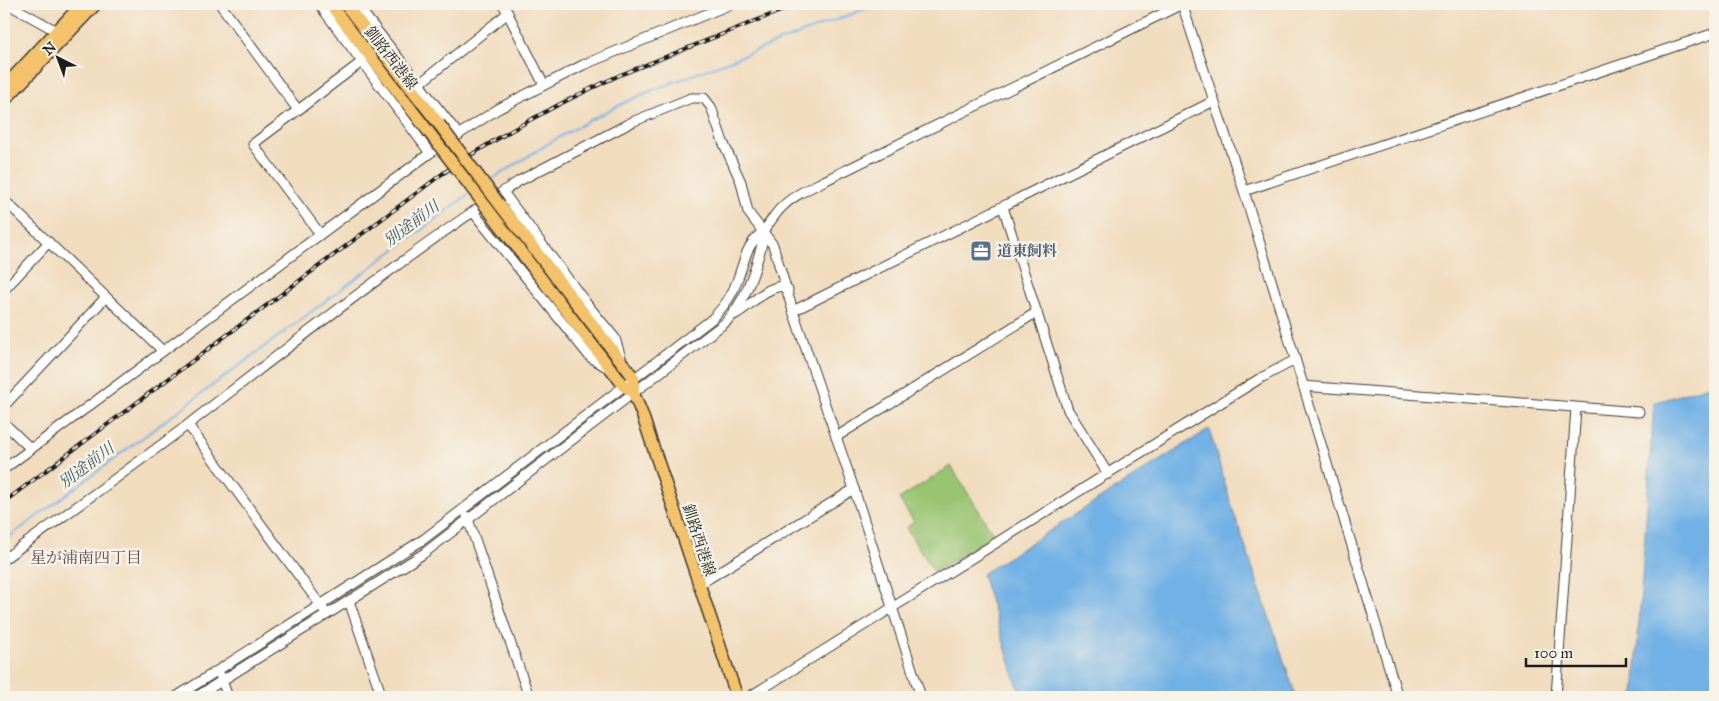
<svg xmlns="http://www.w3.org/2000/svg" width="1719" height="701" viewBox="0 0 1719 701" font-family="'IM FELL Great Primer','Noto Serif JP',serif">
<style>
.green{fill:#98c471;stroke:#5a7046}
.water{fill:#72b1e5;stroke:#476680}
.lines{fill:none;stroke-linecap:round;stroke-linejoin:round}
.stream{stroke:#72b1e5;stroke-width:2}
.minor-casing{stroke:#3c3934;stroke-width:11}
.major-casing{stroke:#3c3934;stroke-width:14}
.minor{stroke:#fff;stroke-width:9}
.major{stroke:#f3c26a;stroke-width:11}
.rail-casing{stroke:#1c1c1c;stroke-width:4}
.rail{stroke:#f7f3e8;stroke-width:2;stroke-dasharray:5.5;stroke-linecap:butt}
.major-bridge-casing{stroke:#3c3934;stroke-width:14;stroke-linecap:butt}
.major-bridge{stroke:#f3c26a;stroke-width:11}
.labels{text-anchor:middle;stroke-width:5;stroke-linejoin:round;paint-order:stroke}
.street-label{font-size:15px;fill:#1c1c1c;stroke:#f7f3e8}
.service-label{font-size:15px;font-weight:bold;fill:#4e5e75;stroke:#f7f3e8;text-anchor:start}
.water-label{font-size:16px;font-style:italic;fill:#3e586c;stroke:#f7f3e8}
.neighbourhood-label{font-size:16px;fill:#64464f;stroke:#f7f3e8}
</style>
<rect width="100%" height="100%" fill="#f7f3e8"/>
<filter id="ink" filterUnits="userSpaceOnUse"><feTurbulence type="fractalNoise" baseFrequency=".02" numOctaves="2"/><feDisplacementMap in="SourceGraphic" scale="10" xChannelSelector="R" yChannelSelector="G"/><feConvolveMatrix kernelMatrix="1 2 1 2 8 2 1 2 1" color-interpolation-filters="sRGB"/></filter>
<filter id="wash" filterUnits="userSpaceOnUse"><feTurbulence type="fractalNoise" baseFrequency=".0096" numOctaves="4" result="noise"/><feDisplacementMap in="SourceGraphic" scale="20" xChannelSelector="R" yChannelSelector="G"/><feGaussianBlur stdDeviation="1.12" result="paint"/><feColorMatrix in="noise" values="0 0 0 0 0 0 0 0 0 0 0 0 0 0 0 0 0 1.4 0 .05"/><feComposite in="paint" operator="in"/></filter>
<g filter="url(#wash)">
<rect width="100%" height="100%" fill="#f1dcbe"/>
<path class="green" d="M951,466L994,535L934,572L906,528L914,522L899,499Z"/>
<g class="water">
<path d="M1715,384V697H1634L1654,403Z"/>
<path d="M1209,429L1231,504L1296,697H1021L982,574Z"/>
</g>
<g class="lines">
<g class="stream">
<path d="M488,182C541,147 595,114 653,90L878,4"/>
<path d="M4,541L469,194"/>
</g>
</g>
</g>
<g filter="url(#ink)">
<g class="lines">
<g class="minor-casing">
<g id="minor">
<path d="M8,4L60,33"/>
<path d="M220,4L298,110"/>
<path d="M319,4L430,153"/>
<path d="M356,4L459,135"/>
<path d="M503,4L544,85"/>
<path d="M1182,4L1244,191L1398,697"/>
<path d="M419,84L508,13"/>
<path d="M1244,191L1715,33"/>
<path d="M503,192L586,303L615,338L621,358"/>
<path d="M4,200L163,351"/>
<path d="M1003,207L1068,410L1108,474"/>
<path d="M473,212L590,357L608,368"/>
<path d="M320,234L253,144L363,61"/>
<path d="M4,290L49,242"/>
<path d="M793,311L1214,101"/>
<path d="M734,315C750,307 762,289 781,286L788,290"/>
<path d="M1303,386L1639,412"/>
<path d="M4,406L106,297"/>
<path d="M4,423L31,449"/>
<path d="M188,425L324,610"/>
<path d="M836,437L1037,312"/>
<path d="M4,469L430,153L498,109L583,65L731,4"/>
<path d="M467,516L529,697"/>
<path d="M4,559C66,514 129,470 190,423C298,340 405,255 519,181L632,122L691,98H704L711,107L723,142L741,182L748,212L773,245L793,311L854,489L921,697"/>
<path d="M698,585L854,489"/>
<path d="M349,601L382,697"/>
<path d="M220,675L228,697"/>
<path d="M176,697L424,539L712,319C736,295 736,282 747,252C751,243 756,238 763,231C770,224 774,214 782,207C794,195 810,188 824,181L1182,4"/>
<path d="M196,697L423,554L726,322C743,303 751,282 758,258C761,248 764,241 763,231"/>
<path d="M749,697L1259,379L1295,360"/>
<path d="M1556,697L1576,408"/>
</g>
</g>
<g class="major-casing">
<g id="major">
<path d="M330,4L428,131"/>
<path d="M345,4L439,124"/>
<path d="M4,87L82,4"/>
<path d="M4,101L96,4"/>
<path d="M500,205L634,378L633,392L642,414L737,697"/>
<path d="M490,212L624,386L633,392"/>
</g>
</g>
<use href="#minor" class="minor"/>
<use href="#major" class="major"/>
<g class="rail-casing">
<path id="rail" d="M4,502L442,174C498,136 558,103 620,75L798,4"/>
</g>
<use href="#rail" class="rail"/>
<g class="major-bridge-casing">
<g id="major-bridge">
<path d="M439,124L500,205"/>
<path d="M428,131L490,212"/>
</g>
</g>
<use href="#major-bridge" class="major-bridge"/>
</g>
</g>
<defs>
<g id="office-square" transform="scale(1.125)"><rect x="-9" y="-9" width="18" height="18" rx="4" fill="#5c6f8a" stroke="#f7f3e8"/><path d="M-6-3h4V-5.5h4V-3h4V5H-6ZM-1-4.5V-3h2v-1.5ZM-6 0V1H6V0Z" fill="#fff"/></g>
</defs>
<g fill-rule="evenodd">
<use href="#office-square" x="981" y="251"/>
</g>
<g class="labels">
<g class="street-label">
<text transform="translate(391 58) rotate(52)" y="5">釧路西港線</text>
<text transform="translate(699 540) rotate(72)" y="5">釧路西港線</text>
</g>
<g class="service-label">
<text x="997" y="256">道東飼料</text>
</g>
<g class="water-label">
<text transform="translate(411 223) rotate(-37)" y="6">別途前川</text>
<text transform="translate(86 465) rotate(-37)" y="6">別途前川</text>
</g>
<g class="neighbourhood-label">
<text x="86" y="563">星が浦南四丁目</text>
</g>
</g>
<rect width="1719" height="701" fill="none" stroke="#f7f3e8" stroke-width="20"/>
<g transform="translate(58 58) rotate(318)" stroke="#f7f3e8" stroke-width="4" paint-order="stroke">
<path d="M0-4L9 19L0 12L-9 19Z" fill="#1c1c1c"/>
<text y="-8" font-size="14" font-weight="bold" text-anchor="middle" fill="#1c1c1c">N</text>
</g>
<path d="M1526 658v8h100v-8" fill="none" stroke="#1c1c1c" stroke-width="2.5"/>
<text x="1534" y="658" font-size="15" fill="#1c1c1c" stroke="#f7f3e8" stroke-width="4" paint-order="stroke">100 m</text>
</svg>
